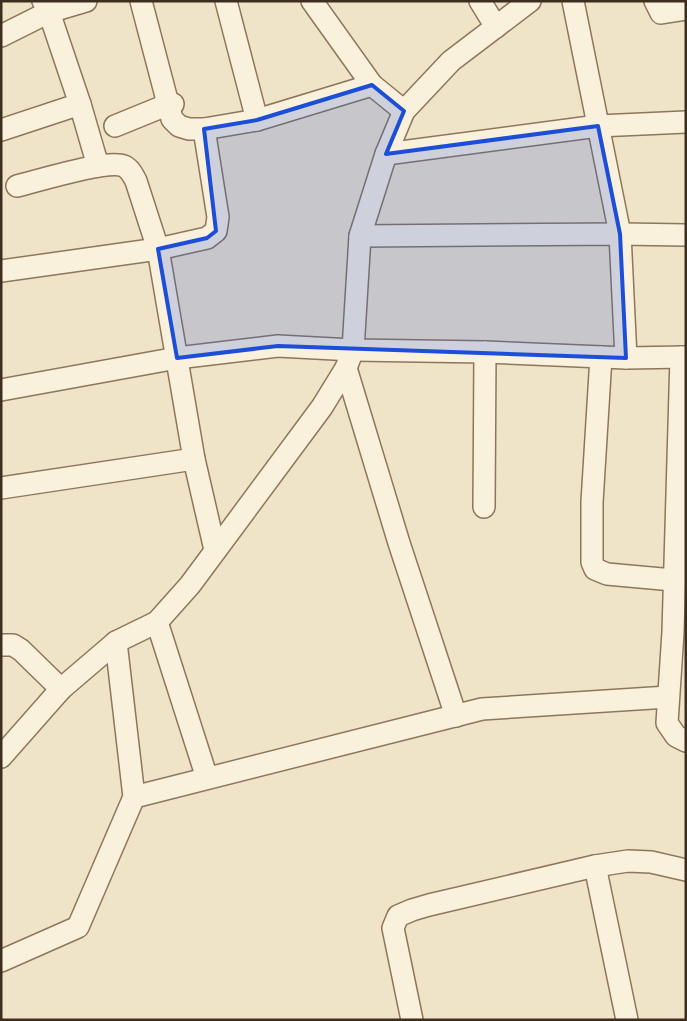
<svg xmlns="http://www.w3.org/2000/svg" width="687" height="1021" viewBox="0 0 687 1021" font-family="Spectral,serif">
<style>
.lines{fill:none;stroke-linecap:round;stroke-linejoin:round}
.street-casing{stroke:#8d765c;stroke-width:24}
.street{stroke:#faf1dc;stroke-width:21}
.marked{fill:#1d4ed8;fill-opacity:0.2;stroke:#1d4ed8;stroke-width:4;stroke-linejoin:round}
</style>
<rect width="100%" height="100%" fill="#f0e4c8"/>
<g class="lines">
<g class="street-casing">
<g id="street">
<path d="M43,1L49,12L80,104L98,166"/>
<path d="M141,1L172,119L179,126L189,129H204L257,120L372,85L404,111"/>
<path d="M226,1L257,120"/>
<path d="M312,1L372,85"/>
<path d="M480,1L496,27"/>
<path d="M573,1L620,234L626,358"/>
<path d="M655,1L661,13L686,9"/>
<path d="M1,36L49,12L86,1"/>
<path d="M115,126L169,104H173"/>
<path d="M1,130L80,104"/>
<path d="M386,154L598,126L686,122"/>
<path d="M17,186C38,181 107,159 124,166C130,169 133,175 136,181L158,249L207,238L216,231L218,217L204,129"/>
<path d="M360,236L620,234L686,235"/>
<path d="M1,271L158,249L194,459L215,550"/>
<path d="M601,357L592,502V562L595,569L607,574L673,580"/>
<path d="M681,357L673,632L667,723L676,736L686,741"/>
<path d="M346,368L399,543L456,716"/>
<path d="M1,390L177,358L278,346L353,350L485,352L626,358L686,357"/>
<path d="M1,488L194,459"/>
<path d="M484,507L485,352"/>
<path d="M157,622L207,778"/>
<path d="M1,645H13L21,650L61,689"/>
<path d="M1,757L61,689L116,642L157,622L190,585L322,407L346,368L353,350L360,236L386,154L404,111L451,61L530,1"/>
<path d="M134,797L482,709L668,697"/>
<path d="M595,866L627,1020"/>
<path d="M1,961L78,927L134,797L116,642"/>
<path d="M412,1020L393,928L398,916L412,910L429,905L595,866L628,861L651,862L686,870"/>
</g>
</g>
<use href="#street" class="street"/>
</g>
<path class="marked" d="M372,85L404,111L386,154L598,126L620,234L626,358L278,346L177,358L158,249L207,238L216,231L204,129L257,120Z"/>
<rect width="687" height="1021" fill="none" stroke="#3d2e20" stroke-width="5"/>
</svg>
